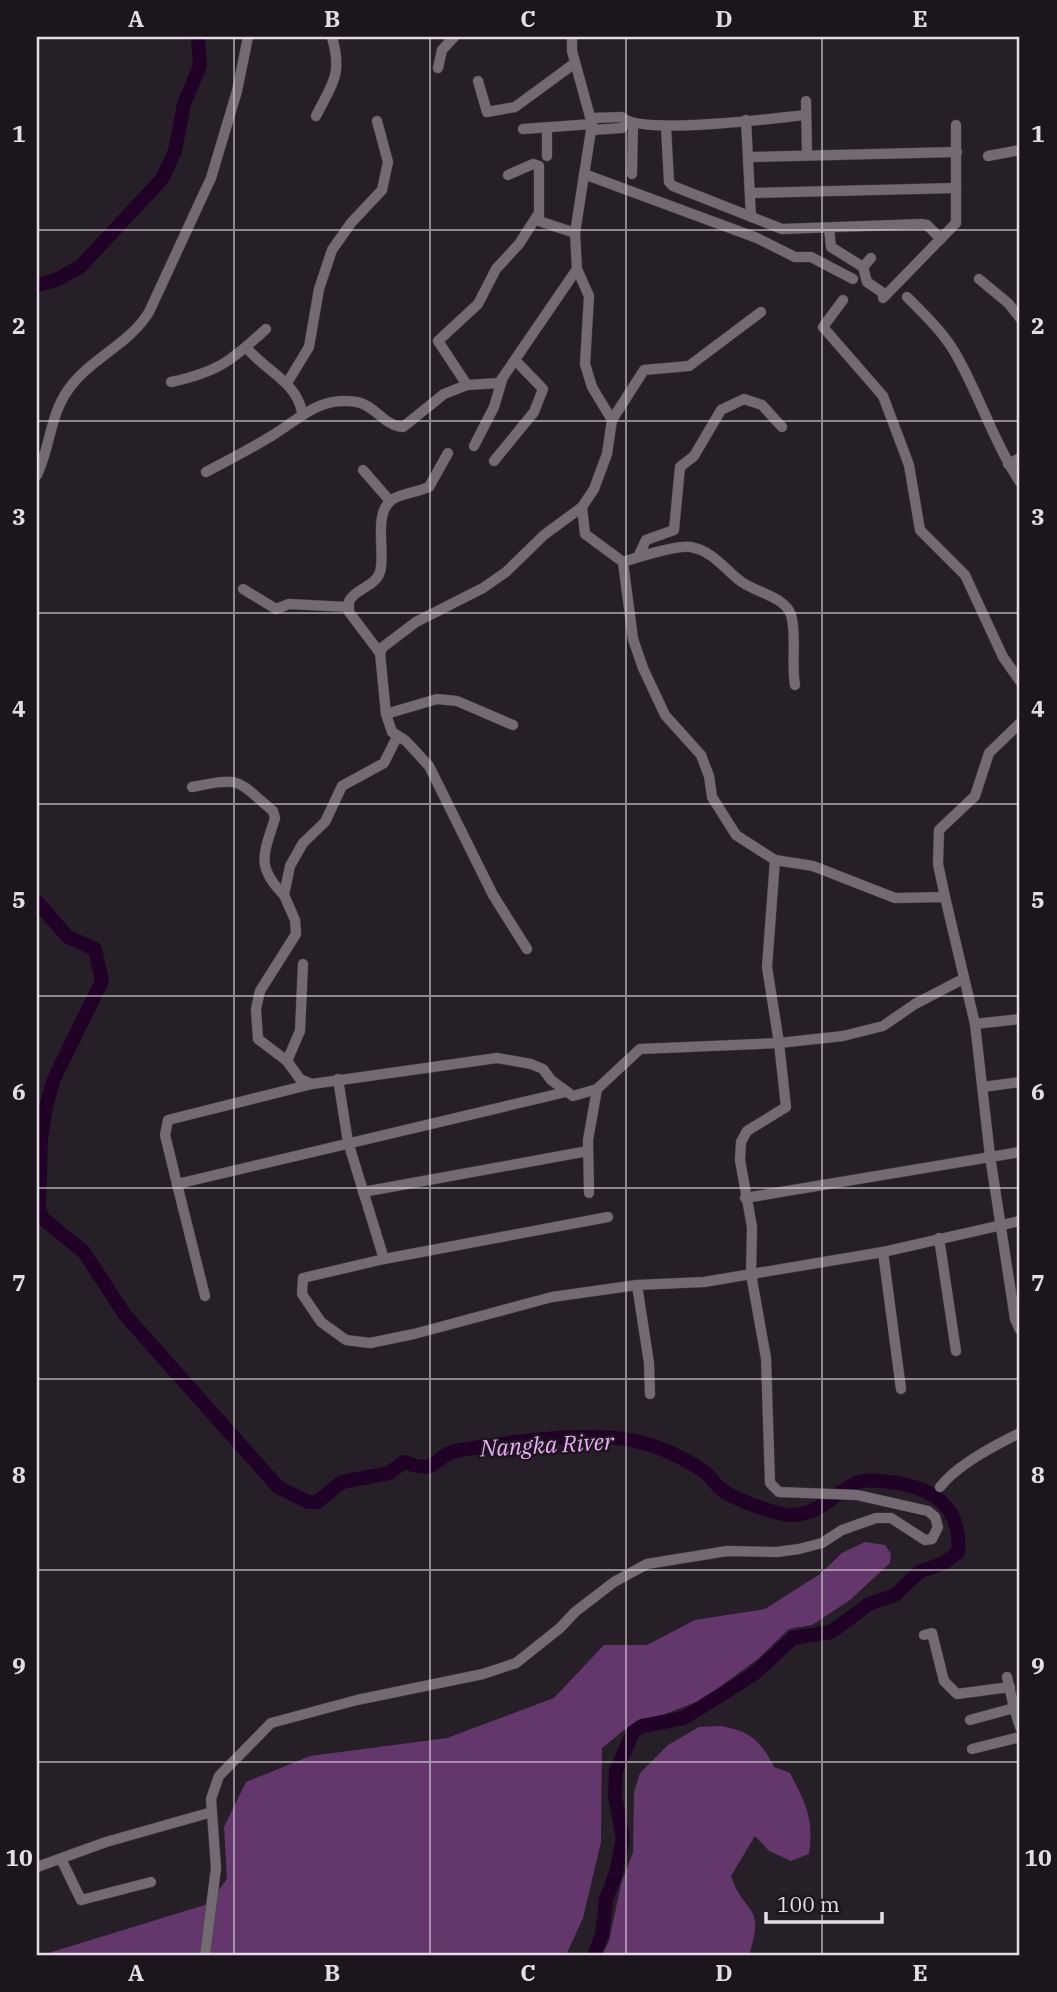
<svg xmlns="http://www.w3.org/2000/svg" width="1057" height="1992" viewBox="0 0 1057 1992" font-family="'IBM Plex Serif',serif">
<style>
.forest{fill:#63376c}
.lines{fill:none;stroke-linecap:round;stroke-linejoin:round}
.river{stroke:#200227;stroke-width:14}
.minor-casing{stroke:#423c43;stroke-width:11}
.minor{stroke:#736a74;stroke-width:10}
.grid{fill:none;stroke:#e3dee4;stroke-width:2;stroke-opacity:0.55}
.labels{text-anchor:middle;stroke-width:5;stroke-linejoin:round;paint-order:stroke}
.water-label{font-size:23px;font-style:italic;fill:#edabfb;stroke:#1d151e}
.neatline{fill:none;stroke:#e3dee4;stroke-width:2.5}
.grid-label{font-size:23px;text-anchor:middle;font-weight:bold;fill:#e3dee4}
</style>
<rect width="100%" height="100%" fill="#261f28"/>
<g class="forest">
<path d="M865,1542L885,1545L891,1554L890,1563L850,1600L812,1625L789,1629L759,1658L704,1699L624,1730L602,1748L601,1842L583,1918L566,1955H42L208,1904L227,1879L224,1827L246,1782L310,1756L447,1738L554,1698L604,1645H647L695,1620L765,1609L820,1574L842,1553Z"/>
<path d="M721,1726C750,1731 761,1741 774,1767L790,1773C806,1804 814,1818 809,1854L791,1861L769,1851L755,1836L731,1876C744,1916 766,1902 749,1955H602L609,1941L621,1884L633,1852L634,1792L640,1773L668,1745L699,1727Z"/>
</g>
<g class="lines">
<g class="river">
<path d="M37,285L56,280L80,267L162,179L175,151L184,104L200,66L198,37"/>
<path d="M37,902L68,937L95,949L102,981L53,1081L46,1107L41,1139L39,1208L42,1218L84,1252L125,1315L278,1487L308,1502H317L342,1482L389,1473L404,1462C442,1476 431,1454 461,1450C512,1442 572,1433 624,1439C653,1443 679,1455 702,1470C711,1476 716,1487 725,1492C738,1500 774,1514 789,1515C821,1516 833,1492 859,1482C868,1479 881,1481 890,1482C932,1487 962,1506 958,1552L944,1563L919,1572L895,1595L869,1604L831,1632L793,1638L754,1674L684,1718L642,1726L633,1732L616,1771L615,1796L623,1839L615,1876L606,1899L602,1935L594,1955"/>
</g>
<g class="minor-casing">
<g id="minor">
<path d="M438,68L442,50L454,37"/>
<path d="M478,81L487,112L515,107L575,63"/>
<path d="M806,101L807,154"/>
<path d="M316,116C332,84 343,75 332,37"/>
<path d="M591,118L622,117C640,136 775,118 806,115"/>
<path d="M746,120L751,217"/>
<path d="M666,127L669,182L673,186L782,229L921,224L927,225L941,239"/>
<path d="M547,128V156"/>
<path d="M523,129L592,124"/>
<path d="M592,130L622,128L627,122"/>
<path d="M988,156L1020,150"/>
<path d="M749,157L957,152"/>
<path d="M584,174L757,238L795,257H811L853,279"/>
<path d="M632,174L633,123"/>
<path d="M508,175L533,164L539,166V221L575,233"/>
<path d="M750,193L956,188"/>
<path d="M829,228L831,247L863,267L867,282L886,295"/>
<path d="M863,267L871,258"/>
<path d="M979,279L1008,303L1020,318"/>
<path d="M907,297C926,316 947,336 959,360C981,400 995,444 1020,482"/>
<path d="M883,298L956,223V125"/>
<path d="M843,300L823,327L883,396L909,465L920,530L965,575L1003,657L1020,681"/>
<path d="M246,347C265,371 296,381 302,412"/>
<path d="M171,382C218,372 231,361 266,329"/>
<path d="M287,383L309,347L319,289L332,250L351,223L382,190L388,162L377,121"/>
<path d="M467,385L438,341L478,304L496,269L519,244L537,216"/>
<path d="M612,420L644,370L689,366L761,312"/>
<path d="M474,446L494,407L502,380"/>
<path d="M494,461L534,412L543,389L516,361"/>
<path d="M1008,464L1020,458"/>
<path d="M363,470L390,501"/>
<path d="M206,472C229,460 252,448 273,435C301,418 319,396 357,402C375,405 384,426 403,427L444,394L467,385L499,383L577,269"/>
<path d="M37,475C50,448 50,415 68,390C90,358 129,345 149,312L211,178L237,91L248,37"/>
<path d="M582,507L585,534L623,562L633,639L643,668L665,715L701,755L709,776L712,797L736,835L775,860L813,866L895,898L945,897L975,1024L990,1156L1015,1319L1020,1330"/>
<path d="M638,557L646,540L674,530L680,467L694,456L721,410L744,399L762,405L782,427"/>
<path d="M623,562C638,557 677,545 691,547C712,551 723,567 739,580C753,592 785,596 791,615C797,634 791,664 795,685"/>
<path d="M243,589L276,609L289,604L348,607"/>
<path d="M380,653L349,612V601C356,588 375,587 380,572C386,552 372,512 393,499C403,493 418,492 429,487L448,453"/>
<path d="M386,714L437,699L457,701L513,725"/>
<path d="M192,787C243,777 235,779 273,811L275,818C264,854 255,866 284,895"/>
<path d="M775,860L767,967L779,1043L843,1036L883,1026L915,1004L963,979"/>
<path d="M945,897L938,864L939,830L975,796L989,753L1020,723"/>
<path d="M527,949L493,895L429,766L406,741L392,732L386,714L380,653L383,647L416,622L483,588L506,572L544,535L582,507L594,489L607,454L612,420L592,387L585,364L589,296L577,269L575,233L592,124L572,51V37"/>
<path d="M303,964L300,1031L287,1061L258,1039L256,1009L260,991L296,934L295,920L284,895L290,866L303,843L325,822L342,786L384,763L397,737"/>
<path d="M975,1024L1020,1019"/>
<path d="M338,1079L348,1142L384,1259"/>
<path d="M312,1084L168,1120L165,1135L177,1184L566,1092"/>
<path d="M983,1087L1020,1082"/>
<path d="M177,1184L205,1296"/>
<path d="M363,1192L588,1151"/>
<path d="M589,1193L588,1140L597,1089"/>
<path d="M745,1198L1020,1152"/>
<path d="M608,1217L384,1259L303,1278L302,1294L321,1322L346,1340L370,1343L414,1334L552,1297L637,1285L704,1282L883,1252L1020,1221"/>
<path d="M939,1238L956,1351"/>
<path d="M883,1252L901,1389"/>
<path d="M637,1285L649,1363L650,1394"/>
<path d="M940,1487C957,1465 995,1445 1020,1433"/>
<path d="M924,1635L932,1633L944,1681L957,1694L1010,1687"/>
<path d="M1020,1707L1014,1708L1020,1727"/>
<path d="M970,1720L1014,1708L1007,1677"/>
<path d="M972,1749L1020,1737"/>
<path d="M61,1859L81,1900L151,1882"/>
<path d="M37,1867L106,1842L212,1812"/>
<path d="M205,1955L216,1868L211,1799L219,1776L271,1723L357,1700L483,1674L516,1663L560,1628L575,1612L614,1582L647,1564L727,1551L777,1552L799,1549L822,1543L842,1530L876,1518H891L925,1540L932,1539L938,1527L935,1517L928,1511L857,1495L779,1492L770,1483L766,1358L751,1274L752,1227L740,1160L741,1142L747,1131L786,1107L779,1043L640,1049L597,1089L573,1096L551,1080L543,1069L531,1064L497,1058L312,1084L300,1079L287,1061"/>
</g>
</g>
<use href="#minor" class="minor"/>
</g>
<path class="grid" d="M234,37V1955M430,37V1955M626,37V1955M822,37V1955M37,230H1020M37,421H1020M37,613H1020M37,804H1020M37,996H1020M37,1188H1020M37,1379H1020M37,1570H1020M37,1762H1020"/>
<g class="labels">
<g class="water-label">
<text transform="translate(547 1445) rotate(-3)" y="8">Nangka River</text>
</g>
</g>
<rect width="1057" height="1992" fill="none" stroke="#1d151e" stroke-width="77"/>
<path d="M766 1912v10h116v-10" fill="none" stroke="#e3dee4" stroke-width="3.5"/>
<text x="777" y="1912" font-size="21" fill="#e3dee4" stroke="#1d151e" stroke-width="5" paint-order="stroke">100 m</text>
<rect x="38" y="38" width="980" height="1916" class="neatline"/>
<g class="grid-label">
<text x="136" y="27">A</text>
<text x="332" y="27">B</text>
<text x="528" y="27">C</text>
<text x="724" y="27">D</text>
<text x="920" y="27">E</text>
<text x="19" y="142">1</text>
<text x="1038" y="142">1</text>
<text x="19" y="334">2</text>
<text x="1038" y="334">2</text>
<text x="19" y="525">3</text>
<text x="1038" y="525">3</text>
<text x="19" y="717">4</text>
<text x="1038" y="717">4</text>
<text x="19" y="908">5</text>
<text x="1038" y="908">5</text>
<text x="19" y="1100">6</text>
<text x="1038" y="1100">6</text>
<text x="19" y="1291">7</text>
<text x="1038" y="1291">7</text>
<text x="19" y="1483">8</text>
<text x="1038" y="1483">8</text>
<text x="19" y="1674">9</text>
<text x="1038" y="1674">9</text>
<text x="19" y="1866">10</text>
<text x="1038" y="1866">10</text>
<text x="136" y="1981">A</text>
<text x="332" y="1981">B</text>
<text x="528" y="1981">C</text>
<text x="724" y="1981">D</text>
<text x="920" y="1981">E</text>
</g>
</svg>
